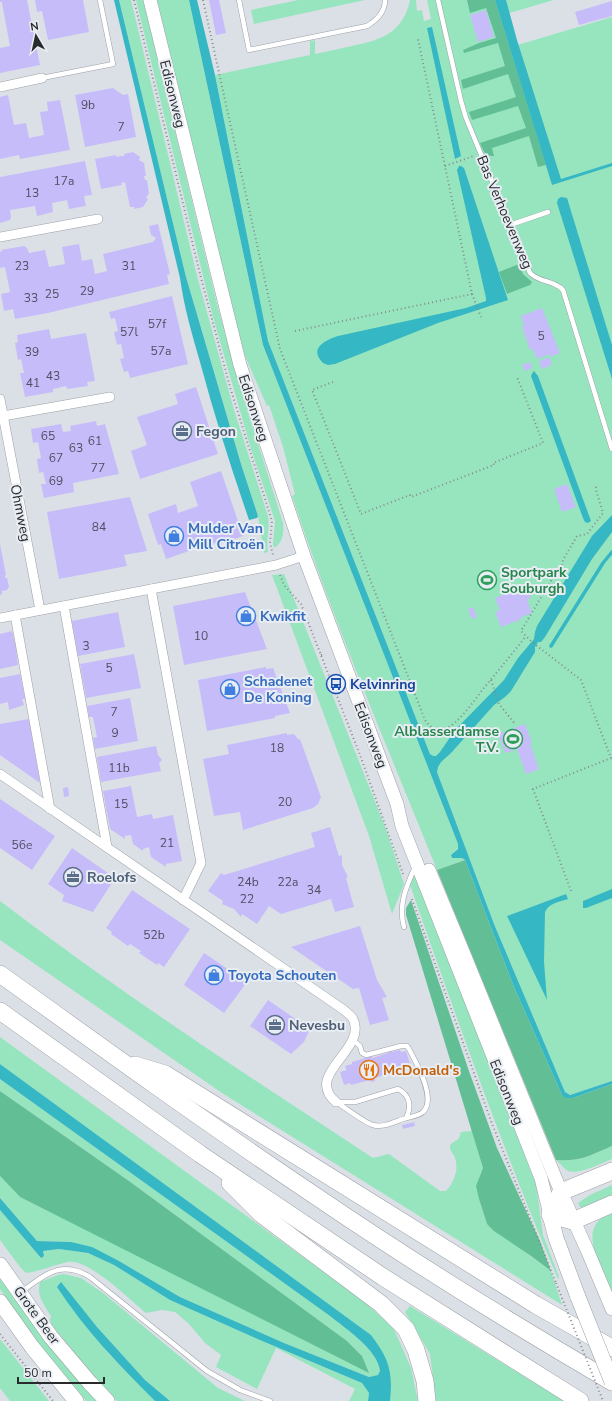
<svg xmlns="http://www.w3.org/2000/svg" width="612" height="1401" viewBox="0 0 612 1401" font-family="'Nunito Sans',sans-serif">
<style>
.green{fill:#97e5bf}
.forest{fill:#62bf95}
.water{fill:#36b7c4}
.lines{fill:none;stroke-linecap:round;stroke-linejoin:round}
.stream{stroke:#36b7c4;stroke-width:3.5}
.building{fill:#c6bcfa}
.lane-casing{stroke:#9ca0a6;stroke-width:5.5}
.street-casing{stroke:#9ca0a6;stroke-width:10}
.secondary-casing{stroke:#9ca0a6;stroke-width:14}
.primary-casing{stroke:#9ca0a6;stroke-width:16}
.highway-casing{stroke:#9ca0a6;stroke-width:18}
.path{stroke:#878b8f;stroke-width:2;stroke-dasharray:1 3;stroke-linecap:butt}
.lane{stroke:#fff;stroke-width:4.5}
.street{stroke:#fff;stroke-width:9}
.secondary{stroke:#fff;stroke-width:13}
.primary{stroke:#fff;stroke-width:15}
.highway{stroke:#fff;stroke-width:17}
.primary-bridge-casing{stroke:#9ca0a6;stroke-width:16;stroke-linecap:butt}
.path-bridge{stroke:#878b8f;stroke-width:2;stroke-dasharray:1 3;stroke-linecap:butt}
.primary-bridge{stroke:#fff;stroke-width:15}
.labels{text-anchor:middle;stroke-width:4;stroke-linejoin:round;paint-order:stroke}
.number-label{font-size:12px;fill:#504e60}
.street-label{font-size:14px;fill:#282a2c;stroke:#e8edf3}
.service-label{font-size:14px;font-weight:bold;fill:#4e5e75;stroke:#e8edf3;text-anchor:start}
.shop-label{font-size:14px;font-weight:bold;fill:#366cbe;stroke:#e8edf3;text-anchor:start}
.leisure-label{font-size:14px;font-weight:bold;fill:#27864d;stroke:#e8edf3;text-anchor:start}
.transit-label{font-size:14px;font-weight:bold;fill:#164399;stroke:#e8edf3;text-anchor:start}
.food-label{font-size:14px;font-weight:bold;fill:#c56008;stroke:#e8edf3;text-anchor:start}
</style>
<rect width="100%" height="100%" fill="#dbe0e6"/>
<g class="green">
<path d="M119,0H131L197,276L234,410L268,516C270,528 266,539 268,552L264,553L258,516L241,464L186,277Z"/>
<path d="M136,0H143L218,308L245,402L283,523C284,532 283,543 274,548L273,544L275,521L251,449L213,317Z"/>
<path d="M157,0H189L263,345L458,844V848L451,855L452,858H462L465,860L437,870C387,746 334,623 292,496L295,494L283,447L269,405L267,406L245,356L222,274Z"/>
<path d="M298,0H365L254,24L251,10Z"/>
<path d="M410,0H416L417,11L422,10L424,21L431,19L427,0H500L514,46L612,17V1081L570,1095L565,1092L494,924L437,772L268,341L215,75L310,55V41L315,40V54C328,51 340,49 352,46C381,40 403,33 410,0Z"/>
<path d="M506,0H554L509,13Z"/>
<path d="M284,574L386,829L404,884L392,914L369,836L272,575Z"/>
<path d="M415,874L536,1184L543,1235L559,1277L558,1279C503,1150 456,1017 410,885Z"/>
<path d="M0,901C120,993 247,1075 373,1158L389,1154L440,1191H446C454,1182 459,1170 455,1158C454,1154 449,1151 450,1146C451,1142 457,1141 459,1138C460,1136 460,1134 461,1132L472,1131L483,1168L479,1178V1199L487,1224L551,1271L562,1305L222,1093L0,940Z"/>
<path d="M0,1037L365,1302L394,1329L411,1368L418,1401H390V1394L371,1335L0,1064Z"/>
<path d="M0,1079L330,1316C346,1329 378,1350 380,1371L378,1375L369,1377L284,1343L180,1297L119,1261L71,1242L37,1241L0,1198V1176L20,1197L141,1257L362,1356L347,1341L129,1181L0,1091Z"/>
<path d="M612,1146V1159C602,1163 579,1175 568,1171C564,1169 560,1163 556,1160C580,1162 591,1155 612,1146Z"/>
<path d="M612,1185V1197L587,1208L580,1207L578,1203L590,1195Z"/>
<path d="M0,1210L41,1258L43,1251L59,1249L88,1253L114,1265L170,1300L253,1337L362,1383L369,1393L368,1401H349L355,1389L276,1348L257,1389L216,1367L221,1355L205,1343L189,1324L175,1312L162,1310L146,1313C130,1300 88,1258 68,1262C54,1265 41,1271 26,1273L20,1267L0,1240Z"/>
<path d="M612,1212V1291C601,1265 574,1227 612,1212Z"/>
<path d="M0,1274L99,1401H86L49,1357L0,1289Z"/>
<path d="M64,1274L81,1278L103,1293L218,1388L245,1401H170L145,1380L97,1327L61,1283L70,1306L109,1354L155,1401H117L90,1372L52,1325L50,1320L51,1316C44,1305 36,1295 40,1282L58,1275Z"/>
<path d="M410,1306L564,1401H436L430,1354L405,1312Z"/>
<path d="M0,1339L49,1401H10L0,1388Z"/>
</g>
<g class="forest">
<path d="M467,0H495L546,165L538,167L529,136L492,148L494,156C485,157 483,150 480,143L526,128L518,106L472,120L469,112L516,97L508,74L463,89L461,80L505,66L498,43L464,53L463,50L479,43L496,38L486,8L470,13Z"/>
<path d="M519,264L523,274L532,282L530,285L507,294L499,272Z"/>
<path d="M465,860L514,987L562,1095L573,1098L612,1084V1146C591,1155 580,1162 556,1160L437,870Z"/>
<path d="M411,900L470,1074L497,1148L540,1241L551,1271L531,1256L494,1231L487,1224L479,1199L476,1186L483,1168L406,915V908Z"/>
<path d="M0,1091L129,1181L347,1341L362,1356L369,1373L20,1197L0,1176Z"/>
</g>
<g class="water">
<path d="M114,0H119L186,277L241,464L258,516L257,518L249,520C231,467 214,415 200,362C192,334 184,307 180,278Z"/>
<path d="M189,0H197L215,75L268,341L430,754L433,756H436L440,752L455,730L504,680L518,658L534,639L535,632L537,626L592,536L612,515V532L592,559L545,637L541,642H538L535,647V652L511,691L505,697L494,705L451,753L441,762L438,767L437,772L494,924L565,1092L570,1095L612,1081V1084L573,1098H566L562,1095L514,987L465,860L462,858H452L451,855L458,849V844L263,345Z"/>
<path d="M495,0H506L517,40L561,179L612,163V166L552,185Z"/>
<path d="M432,27L461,156L455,159L427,28Z"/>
<path d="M459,166H461L464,168L508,300L438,323L335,364L328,365L323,363C308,348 326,340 338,336L466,308L486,301V298L457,170Z"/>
<path d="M561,197L567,198L612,345V379L557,203L558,199Z"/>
<path d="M534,371L538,376L591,521L588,523L585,522L583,518L531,376L533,372Z"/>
<path d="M612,889V898L586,908H583V901Z"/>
<path d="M566,894L568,899C559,902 549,903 545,912L544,962L547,1000L507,916Z"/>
<path d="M0,1064L371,1335C389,1359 393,1371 390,1401H368L369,1393L362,1383L253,1337L170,1300L114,1265L88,1253L59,1249L43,1251L44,1256L41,1258L0,1210V1198L37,1241L71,1242L92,1247L119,1261L180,1297L284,1343L369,1377L378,1375L380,1371C378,1350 346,1329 330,1316L0,1079Z"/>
<path d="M61,1282L97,1327L145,1380L170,1401H155C119,1365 85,1330 57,1287Z"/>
</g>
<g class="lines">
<path class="stream" d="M551,646L603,563L612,552"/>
</g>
<g class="building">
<path d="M0,0H27L40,65L0,73V48L10,46L2,3V2H0Z"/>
<path d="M35,0H83L89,32L48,40L42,11L37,12Z"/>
<path d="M209,0H219L226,33L216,35Z"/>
<path d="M612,1V16L579,25L575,12Z"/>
<path d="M486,10L494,37L478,42L470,15Z"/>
<path d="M113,88L123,95L128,94L136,137L85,147L75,95Z"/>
<path d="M8,95L14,125L26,123L29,138L44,135L40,112L48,111L47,102L60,100L70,150L20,159L19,155L0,159V97Z"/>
<path d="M133,152L140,157L139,160L144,163L146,176H144L145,180H147L149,193L146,198L148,199L143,207L134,209V207H130L125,182L121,183L122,185L101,189L95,159L116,155V157L120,156H124V154Z"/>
<path d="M85,161L92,195L84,196L86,206L69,209L67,200L52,203L53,212L37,216L35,206L10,210L11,217L10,220L0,223V177Z"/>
<path d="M158,224L170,274L167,275L169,284L48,313L15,319L13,309L4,311L1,294L10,292L5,267L0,268V252L2,251L1,250L24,246L27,248L29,253L45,250L49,267L65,264L62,247L79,244L82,261L92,259L95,274L107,271L103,254L153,242L156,238L151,235L149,226Z"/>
<path d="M172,296L188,364L130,378L128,371L124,372L120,359L124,358L121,344L117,345L114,332L118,331L115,318L111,319L109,312Z"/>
<path d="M542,308L560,353L550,357V354L537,359L533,349L530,350L522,327L524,326L521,316Z"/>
<path d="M49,329L51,339L86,333L95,381L87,382L88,386L67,389L66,386L53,389V392L25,397L20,373H24L21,359L18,360L15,343L18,342L17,335Z"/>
<path d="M549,357L552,365L542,369L539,361Z"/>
<path d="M530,362L532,368L525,371L522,365Z"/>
<path d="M196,387L218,454L140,479L131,451L147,445L137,417L178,404L175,394Z"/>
<path d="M96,421L97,426L105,424L119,474L73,483L74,492L44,498L41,484H46L43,472L39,473L37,459L41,458L38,442L33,443L31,429L61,424L63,432L71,431L70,426Z"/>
<path d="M221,471L243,536L217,545L212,542L211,538L187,546L189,551L166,559L161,544L158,545L148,514L176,504L178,513L198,506L190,482Z"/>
<path d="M567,484L576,507L562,512L554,489Z"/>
<path d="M130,497L147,551L124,555L127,566L59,579L47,512Z"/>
<path d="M0,544L6,575H5V578H7L9,587L7,590L2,591V594L0,595Z"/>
<path d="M526,586L531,598L527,600L532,613L521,617L522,619L501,627L495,612L500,610L495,598Z"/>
<path d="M245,592L267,649L184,665L173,606Z"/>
<path d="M473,607L477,617L472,619L468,609Z"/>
<path d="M118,612L125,647L78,656L72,621Z"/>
<path d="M12,631L16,648L18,665L0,669V634Z"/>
<path d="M134,654L141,688L86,698L80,664Z"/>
<path d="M266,667V669L273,668L290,713L275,716V718L207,731L198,680Z"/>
<path d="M20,674L25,699H22L24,705L9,710L8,702L0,704V678Z"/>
<path d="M130,698L138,741L95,749L93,738L97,737L93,717H89L87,706Z"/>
<path d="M29,719L40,783L0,755V724Z"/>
<path d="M525,724L532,743L530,744L539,769L526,774L517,749L505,753L498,734Z"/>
<path d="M287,733V735L294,734L299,740L300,739L321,797L318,804L313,808L243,830L240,812L214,816L203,759L229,754L227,745Z"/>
<path d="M156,746L158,755L162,760L159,763L161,771L101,782L97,757Z"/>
<path d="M131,786L137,817L152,814L153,819L173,815L182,861L166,864V867L151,857L149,847L143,849V851L133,844L131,835L125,836V839L110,829L103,791Z"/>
<path d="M68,787L69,796L64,797L63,788Z"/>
<path d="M0,799L55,836L32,870L0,848Z"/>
<path d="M330,827L339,856L342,855V865L348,877L346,878L354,907L335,912L331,899L281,914L269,906L257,924L242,914L241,917L234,909L222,904L223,901L208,891L221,873L224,875L315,847L311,833Z"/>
<path d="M72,848L115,878L93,912L62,901L64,895L48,884Z"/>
<path d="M132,890L190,929L164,967L158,963L157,965L139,953L141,951L130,944L128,946L111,934L112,932L106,928Z"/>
<path d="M360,926L377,980L387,997L382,998L389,1020L370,1025L359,988L353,989L291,947Z"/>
<path d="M204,953L247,982L224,1013L184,985Z"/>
<path d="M268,1000L310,1029L304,1042L291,1054L250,1026Z"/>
<path d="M391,1050L392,1052L400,1050L401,1052L406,1051L411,1066L398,1070V1071L375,1078V1081L371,1082L370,1080L351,1085L350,1083L344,1085L340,1072L347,1070L345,1066L352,1064V1062L372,1056V1058L388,1053V1052Z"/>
<path d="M414,1122L415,1126L403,1129L402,1125Z"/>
</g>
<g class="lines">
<g class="lane-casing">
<g id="lane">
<path d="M239,0L249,50L367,26C377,20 385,12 385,0"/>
<path d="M438,0L461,101L466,118L530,273C540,283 554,280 563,290L612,449"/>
<path d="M42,78L113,64L100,0"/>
<path d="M510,225L548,212"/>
<path d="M404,927C398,905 406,887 415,867"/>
<path d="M353,1040L360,1046L362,1053L366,1055L401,1046H407L409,1049C416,1062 437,1099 423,1112C419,1116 409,1117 403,1119C394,1122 383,1128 373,1125C363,1122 346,1108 336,1102H355L398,1089C410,1095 412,1107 406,1118"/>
<path d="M21,1292C45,1275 61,1259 90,1277L207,1371L240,1390L270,1401"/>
</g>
</g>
<g class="street-casing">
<g id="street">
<path d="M0,87L42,78"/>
<path d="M0,237L98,219"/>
<path d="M0,399L40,610"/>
<path d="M3,416L110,397"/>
<path d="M151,589L201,863L183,900"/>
<path d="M64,606L107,847"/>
<path d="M15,615L50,809"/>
<path d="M0,618L276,565L304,556"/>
<path d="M0,774L344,1010C347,1013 352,1016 353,1019C368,1050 303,1074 336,1102"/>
</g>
</g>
<g class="secondary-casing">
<g id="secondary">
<path d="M150,0L240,365L304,556L397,804L402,826L541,1178L550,1215"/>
<path d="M429,870L464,954L561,1192L588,1252L612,1309"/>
</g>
</g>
<g class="primary-casing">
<g id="primary">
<path d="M550,1215L556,1238L578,1297"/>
<path d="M0,1265L51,1337L90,1383L107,1401"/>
<path d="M0,1302L32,1347L76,1401"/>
</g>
</g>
<g class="highway-casing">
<g id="highway">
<path d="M0,974C104,1049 208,1124 314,1195C411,1261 511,1323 612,1382"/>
<path d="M0,1011L200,1154L383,1277L580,1401"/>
<path d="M135,1065L165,1074L536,1305L612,1348"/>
<path d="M612,1171L561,1192L550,1215L573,1221L612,1204"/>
<path d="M230,1183L261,1214L381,1304L406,1329L416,1350L425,1381L427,1401"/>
</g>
</g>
<g class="path">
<path d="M134,0L200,274L230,387L272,521L270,543L273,555"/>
<path d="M203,0L280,349L425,720C430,727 436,733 445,729C458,724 475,700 483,689C498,671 512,654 526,636"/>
<path d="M445,166L474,156"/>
<path d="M472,294L481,317"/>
<path d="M295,331L472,294L418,39"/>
<path d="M333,382L312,390L361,514L410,495L411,497L494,465L493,463L543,443L517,377"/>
<path d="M280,575L284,585L301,604L360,755L403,874"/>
<path d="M321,655L325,654"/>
<path d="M491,680L499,704L515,724"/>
<path d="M571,891L533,789L611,758L581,680L532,642L521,631L555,574L559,571L562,567L563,560L577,536L587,534L603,513L596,490V484"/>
<path d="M412,899L491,1121L556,1283"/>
<path d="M0,1334L53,1401"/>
</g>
<use href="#lane" class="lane"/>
<use href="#street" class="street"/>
<use href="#secondary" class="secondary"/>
<use href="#primary" class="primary"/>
<use href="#highway" class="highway"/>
<g class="primary-bridge-casing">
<path id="primary-bridge" d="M578,1297L612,1382"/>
</g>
<path class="path-bridge" d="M556,1283L603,1401"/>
<use href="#primary-bridge" class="primary-bridge"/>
</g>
<defs>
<g id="office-ring" transform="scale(1)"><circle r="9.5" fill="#e8edf3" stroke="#5c6f8a" stroke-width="1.5"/><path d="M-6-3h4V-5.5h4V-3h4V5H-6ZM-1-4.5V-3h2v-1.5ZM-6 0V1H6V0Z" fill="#5c6f8a"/></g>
<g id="shop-ring" transform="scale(1)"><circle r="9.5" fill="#e8edf3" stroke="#3f7fe0" stroke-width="1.5"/><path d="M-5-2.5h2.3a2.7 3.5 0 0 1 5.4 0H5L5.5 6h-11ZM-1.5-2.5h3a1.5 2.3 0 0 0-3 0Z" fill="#3f7fe0"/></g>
<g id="stadium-ring" transform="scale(1)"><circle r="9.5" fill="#e8edf3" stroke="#2e9e5b" stroke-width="1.5"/><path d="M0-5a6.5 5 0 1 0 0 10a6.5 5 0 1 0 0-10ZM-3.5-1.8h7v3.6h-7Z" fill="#2e9e5b"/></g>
<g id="bus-ring" transform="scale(1)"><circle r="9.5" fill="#e8edf3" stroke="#1a4fb4" stroke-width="1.5"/><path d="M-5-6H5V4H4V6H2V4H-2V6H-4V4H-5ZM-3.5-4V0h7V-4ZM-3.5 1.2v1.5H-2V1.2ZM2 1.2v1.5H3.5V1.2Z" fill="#1a4fb4"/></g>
<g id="restaurant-ring" transform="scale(1)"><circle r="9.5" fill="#e8edf3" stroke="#e8710a" stroke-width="1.5"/><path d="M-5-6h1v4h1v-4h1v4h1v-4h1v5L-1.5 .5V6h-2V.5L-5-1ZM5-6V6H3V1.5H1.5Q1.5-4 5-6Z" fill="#e8710a"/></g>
</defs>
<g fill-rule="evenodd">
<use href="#office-ring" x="182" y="431"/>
<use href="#shop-ring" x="174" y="536"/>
<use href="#stadium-ring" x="487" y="580"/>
<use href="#shop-ring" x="246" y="616"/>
<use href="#bus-ring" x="336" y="684"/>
<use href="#shop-ring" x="230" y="689"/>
<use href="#stadium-ring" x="513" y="739"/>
<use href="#office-ring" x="73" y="877"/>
<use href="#shop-ring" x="214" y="975"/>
<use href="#office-ring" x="275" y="1025"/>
<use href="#restaurant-ring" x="369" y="1070"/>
</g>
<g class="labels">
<g class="number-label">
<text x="88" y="109">9b</text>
<text x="121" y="131">7</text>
<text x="64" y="185">17a</text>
<text x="32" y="197">13</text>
<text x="22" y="270">23</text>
<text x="129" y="270">31</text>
<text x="87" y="295">29</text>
<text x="52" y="298">25</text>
<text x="31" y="302">33</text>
<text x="157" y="328">57f</text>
<text x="129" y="336">57l</text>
<text x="541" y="340">5</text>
<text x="161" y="355">57a</text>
<text x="32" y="356">39</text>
<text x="53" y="380">43</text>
<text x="33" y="387">41</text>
<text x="48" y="440">65</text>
<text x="95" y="445">61</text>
<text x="76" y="452">63</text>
<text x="56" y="462">67</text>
<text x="98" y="472">77</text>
<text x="56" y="485">69</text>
<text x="99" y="531">84</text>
<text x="201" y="640">10</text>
<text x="86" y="650">3</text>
<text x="109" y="672">5</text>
<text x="114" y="716">7</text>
<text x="115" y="737">9</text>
<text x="277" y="752">18</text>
<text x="119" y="772">11b</text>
<text x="285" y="806">20</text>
<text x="121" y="808">15</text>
<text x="167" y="847">21</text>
<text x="22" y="849">56e</text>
<text x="248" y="886">24b</text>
<text x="288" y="886">22a</text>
<text x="314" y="894">34</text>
<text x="247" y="903">22</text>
<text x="154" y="939">52b</text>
</g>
<g class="street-label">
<text transform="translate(173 94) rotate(76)" y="5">Edisonweg</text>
<text transform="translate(505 212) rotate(67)" y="5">Bas Verhoevenweg</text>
<text transform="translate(254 408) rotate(72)" y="5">Edisonweg</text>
<text transform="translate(21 513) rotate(79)" y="5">Ohmweg</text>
<text transform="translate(371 735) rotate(69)" y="5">Edisonweg</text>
<text transform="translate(507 1092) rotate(68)" y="5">Edisonweg</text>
<text transform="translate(37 1315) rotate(54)" y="5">Grote Beer</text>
</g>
<g class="service-label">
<text x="196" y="436">Fegon</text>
<text x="87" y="882">Roelofs</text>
<text x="289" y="1030">Nevesbu</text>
</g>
<g class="shop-label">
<text x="188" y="533">Mulder Van<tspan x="188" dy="16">Mill Citroën</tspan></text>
<text x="260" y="621">Kwikfit</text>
<text x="244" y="686">Schadenet<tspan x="244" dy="16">De Koning</tspan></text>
<text x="228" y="980">Toyota Schouten</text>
</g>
<g class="leisure-label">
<text x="501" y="577">Sportpark<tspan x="501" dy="16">Souburgh</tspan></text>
<text x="499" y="736" text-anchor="end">Alblasserdamse<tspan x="499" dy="16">T.V.</tspan></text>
</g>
<g class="transit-label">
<text x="350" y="689">Kelvinring</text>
</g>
<g class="food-label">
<text x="383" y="1075">McDonald's</text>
</g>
</g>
<g transform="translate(36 36) rotate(351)" stroke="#e8edf3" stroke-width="3" paint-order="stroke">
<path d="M0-3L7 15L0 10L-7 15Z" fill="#282a2c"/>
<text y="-6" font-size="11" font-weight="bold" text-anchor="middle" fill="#282a2c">N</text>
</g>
<path d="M18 1377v6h86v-6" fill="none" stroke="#282a2c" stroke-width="2"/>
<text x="24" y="1377" font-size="12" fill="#282a2c" stroke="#e8edf3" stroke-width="3" paint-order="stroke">50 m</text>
</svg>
